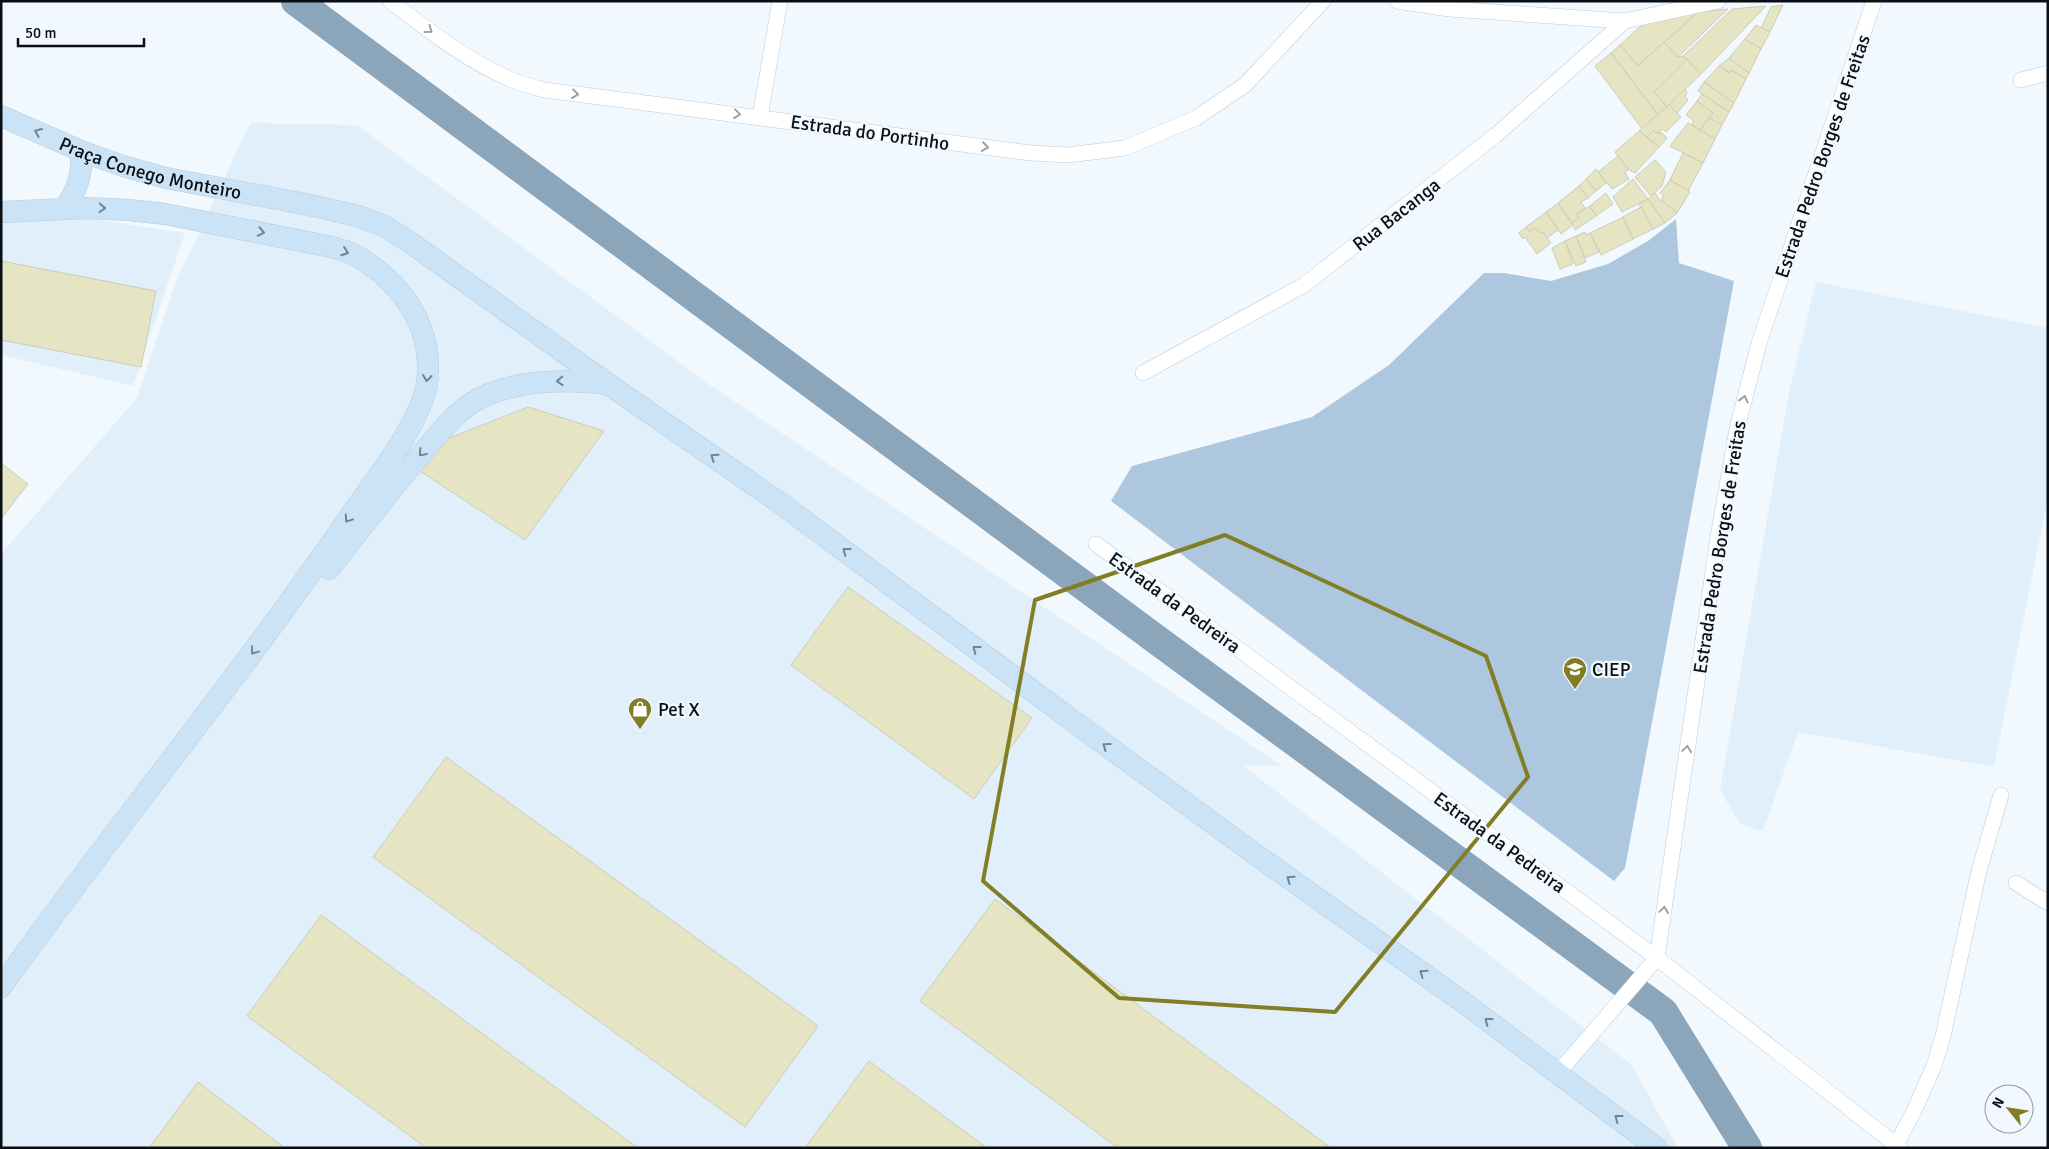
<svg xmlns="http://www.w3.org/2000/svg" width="2049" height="1149" viewBox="0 0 2049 1149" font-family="Signika,sans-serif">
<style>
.built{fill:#e1effb}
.green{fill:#adc7de}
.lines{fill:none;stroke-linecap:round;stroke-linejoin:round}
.river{stroke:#8ba5bb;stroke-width:30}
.building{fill:#e5e5c4;stroke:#ccccb8}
.street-casing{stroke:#bbccda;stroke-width:16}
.secondary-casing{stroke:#bbccda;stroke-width:22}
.street{stroke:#fff;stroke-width:15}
.secondary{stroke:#cae3f6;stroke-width:21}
.oneway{stroke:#9d9fa1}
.oneway2{stroke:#738490}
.marked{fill:none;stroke:#817e25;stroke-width:4;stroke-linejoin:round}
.labels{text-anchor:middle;stroke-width:4.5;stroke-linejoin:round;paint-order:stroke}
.street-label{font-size:19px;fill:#090f14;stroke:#f2f9fe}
.poi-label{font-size:19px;fill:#090f14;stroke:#f2f9fe;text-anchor:start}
</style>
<rect width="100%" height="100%" fill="#f2f9fe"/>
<g class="built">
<path d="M250,123L357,125L710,385L1282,766L1242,765L1631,1064L1678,1148H1V554L137,398L175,284Z"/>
<path d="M36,215L93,219L185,233L133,386L1,355V218Z"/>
<path d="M1816,282L2048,328V497L1994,767L1798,732L1763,831L1740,824L1720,790L1790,387Z"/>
</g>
<path class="green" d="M1676,219L1679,263L1734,281L1625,868L1614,881L1111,501L1132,466L1312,417L1389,365L1484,273H1504L1551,281L1608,264L1648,241Z"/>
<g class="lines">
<path class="river" d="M296,1L1157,640L1663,1012L1747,1148"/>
</g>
<g class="building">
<path d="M1783,5L1770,32L1761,28L1771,7Z"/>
<path d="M1766,6L1701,74L1683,56L1732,9Z"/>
<path d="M1728,9L1678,57L1664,42L1698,12Z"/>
<path d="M1698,12L1638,66L1620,45L1651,17Z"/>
<path d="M1756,25L1770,32L1761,49L1745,39Z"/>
<path d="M1745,39L1761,49L1749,73L1729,58Z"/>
<path d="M1664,42L1678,57L1683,56L1687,59L1654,92L1667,107L1658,115L1611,53L1620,45L1638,66Z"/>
<path d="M1611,53L1658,115L1642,129L1595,66Z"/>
<path d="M1729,58L1749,73L1746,79L1731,70L1730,73L1719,66Z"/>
<path d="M1687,59L1701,74L1667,107L1654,92Z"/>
<path d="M1719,66L1730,73L1731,70L1746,79L1734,103L1704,82Z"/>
<path d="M1704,82L1734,103L1729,112L1698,91Z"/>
<path d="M1685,89L1687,92L1685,96L1688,100L1677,113L1669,105Z"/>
<path d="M1702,94L1729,112L1722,125L1709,118L1713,113L1697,101Z"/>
<path d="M1697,101L1713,113L1700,131L1692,124L1694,121L1686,115Z"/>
<path d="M1669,105L1681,117L1666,132L1663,129L1658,133L1653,131L1647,137L1639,131Z"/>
<path d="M1709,118L1722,125L1715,139L1700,130Z"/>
<path d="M1688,123L1715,139L1703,163L1670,146Z"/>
<path d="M1639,131L1659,147L1635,173L1628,169L1615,152Z"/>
<path d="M1653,131L1660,134L1661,132L1667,138L1659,147L1647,137Z"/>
<path d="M1683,153L1703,163L1688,191L1670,180Z"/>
<path d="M1618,156L1628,169L1625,173L1629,179L1612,189L1598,172Z"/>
<path d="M1655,160L1666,172L1662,186L1651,196L1635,177Z"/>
<path d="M1596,169L1606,183L1596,191L1586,179Z"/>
<path d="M1586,179L1596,191L1588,198L1579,186Z"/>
<path d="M1633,179L1648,199L1622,212L1613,197Z"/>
<path d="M1670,180L1690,192L1677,213L1661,200L1664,196L1660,193Z"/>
<path d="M1579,186L1588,198L1581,202L1585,208L1577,214L1579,218L1572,223L1558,203Z"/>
<path d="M1606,193L1613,204L1596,216L1590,206Z"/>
<path d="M1655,193L1660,201L1661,200L1677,213L1665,223L1648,199Z"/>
<path d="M1648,199L1665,223L1653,229L1639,204Z"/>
<path d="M1558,203L1573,225L1561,234L1546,212Z"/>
<path d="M1590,206L1596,216L1575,230L1572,223L1579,218L1577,214Z"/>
<path d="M1641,207L1653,229L1633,239L1623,217Z"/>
<path d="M1546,212L1558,230L1547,238L1542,232L1540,233L1535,228L1530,232L1526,227Z"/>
<path d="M1623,217L1633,239L1601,255L1590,233Z"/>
<path d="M1526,227L1530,232L1535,228L1540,233L1542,232L1551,243L1537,254L1525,237L1523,239L1519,233Z"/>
<path d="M1585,232L1586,235L1590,233L1599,252L1585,258L1576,236Z"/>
<path d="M1576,236L1586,262L1576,266L1565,241Z"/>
<path d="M1565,241L1573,264L1560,269L1552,248Z"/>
<path d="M1,261L156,291L141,367L1,340Z"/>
<path d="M528,407L604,431L525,540L414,467L429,446Z"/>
<path d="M1,463L28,484L1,519Z"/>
<path d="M848,587L1032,718L974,799L791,665Z"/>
<path d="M446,757L818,1026L745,1127L373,857Z"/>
<path d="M995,899L1331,1148H1118L920,1001Z"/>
<path d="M321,915L638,1148H426L247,1016Z"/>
<path d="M869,1061L987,1148H805Z"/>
<path d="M198,1082L285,1148H149Z"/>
</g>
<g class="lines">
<g class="street-casing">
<g id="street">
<path d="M390,1C428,30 467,61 512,80C522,84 534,87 545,90L1031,153L1068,155L1125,148L1196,118L1245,85L1323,1"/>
<path d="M1397,1L1449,9L1625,21L1718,1"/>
<path d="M2021,80L2048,73"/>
<path d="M760,117L780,1"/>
<path d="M1143,373L1304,285L1496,135L1625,21"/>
<path d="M1096,544L1657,958L1900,1148"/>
<path d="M2016,883L2048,903"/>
<path d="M1557,1074L1657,958L1718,537L1737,429L1759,343L1874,1"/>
<path d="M1896,1145L1915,1109L1934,1066L1943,1036L1979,871L2001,795"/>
</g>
</g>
<g class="secondary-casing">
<g id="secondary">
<path id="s1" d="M1,116L81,151L123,166L166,178L305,204L358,216L384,226L411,243L608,384L780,503L1096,738L1273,867L1463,1002L1657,1148"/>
<path d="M64,209C77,191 83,174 81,151"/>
<path d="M1,212L87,208L129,210L165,214L332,247C340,250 350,252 358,257C403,284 434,328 427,383C420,426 371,485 346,522C237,681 113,830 1,987"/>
<path d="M329,569C361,529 391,488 425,450C443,429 461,405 487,395C525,379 568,379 608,384"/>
</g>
</g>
<use href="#street" class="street"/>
<use href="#secondary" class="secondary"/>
</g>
<defs><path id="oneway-chevron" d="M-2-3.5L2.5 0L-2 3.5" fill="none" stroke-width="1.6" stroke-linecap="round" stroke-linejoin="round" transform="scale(1.25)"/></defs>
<g class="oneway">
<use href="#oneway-chevron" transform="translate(429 30) rotate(36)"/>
<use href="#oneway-chevron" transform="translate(575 94) rotate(7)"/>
<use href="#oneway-chevron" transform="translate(737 114) rotate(7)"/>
<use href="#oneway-chevron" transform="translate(985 147) rotate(8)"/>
<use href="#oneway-chevron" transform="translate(1744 399) rotate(-76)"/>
<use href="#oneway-chevron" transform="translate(1687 749) rotate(-82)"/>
<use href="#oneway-chevron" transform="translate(1664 910) rotate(-82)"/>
</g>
<g class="oneway2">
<use href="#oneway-chevron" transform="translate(38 132) rotate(-157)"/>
<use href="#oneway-chevron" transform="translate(102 208) rotate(2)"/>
<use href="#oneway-chevron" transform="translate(261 232) rotate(11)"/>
<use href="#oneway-chevron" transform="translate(345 252) rotate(20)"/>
<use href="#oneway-chevron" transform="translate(427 378) rotate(96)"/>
<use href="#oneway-chevron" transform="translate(560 381) rotate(178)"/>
<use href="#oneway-chevron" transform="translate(422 453) rotate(131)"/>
<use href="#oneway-chevron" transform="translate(714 457) rotate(-145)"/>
<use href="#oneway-chevron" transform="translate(348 519) rotate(124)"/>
<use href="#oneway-chevron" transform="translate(846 551) rotate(-143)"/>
<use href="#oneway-chevron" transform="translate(976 649) rotate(-143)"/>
<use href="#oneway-chevron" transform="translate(254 651) rotate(127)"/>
<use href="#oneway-chevron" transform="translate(1106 746) rotate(-144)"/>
<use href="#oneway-chevron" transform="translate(1290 879) rotate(-145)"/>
<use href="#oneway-chevron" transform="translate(1423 973) rotate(-145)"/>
<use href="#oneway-chevron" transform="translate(1488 1021) rotate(-143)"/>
<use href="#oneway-chevron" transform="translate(1618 1118) rotate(-143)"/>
</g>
<path class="marked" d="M1225,535L1486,656L1528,777L1335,1012L1119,998L983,881L1035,600Z"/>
<defs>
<g id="school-pin" transform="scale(1.25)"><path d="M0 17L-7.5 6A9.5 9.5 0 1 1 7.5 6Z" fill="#817e25" stroke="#f2f9fe"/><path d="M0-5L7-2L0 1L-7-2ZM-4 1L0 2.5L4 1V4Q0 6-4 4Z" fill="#fff"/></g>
<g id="shop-pin" transform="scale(1.25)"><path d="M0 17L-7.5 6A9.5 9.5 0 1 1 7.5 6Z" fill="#817e25" stroke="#f2f9fe"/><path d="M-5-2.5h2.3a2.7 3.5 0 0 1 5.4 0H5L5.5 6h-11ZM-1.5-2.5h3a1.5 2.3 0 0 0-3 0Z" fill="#fff"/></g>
</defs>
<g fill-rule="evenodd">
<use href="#school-pin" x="1575" y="669"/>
<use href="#shop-pin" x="640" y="709"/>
</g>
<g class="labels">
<g class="street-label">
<text transform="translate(870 132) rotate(8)" y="7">Estrada do Portinho</text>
<text transform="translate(1822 156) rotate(-71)" y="7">Estrada Pedro Borges de Freitas</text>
<text dy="7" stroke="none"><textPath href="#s1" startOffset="159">Praça Conego Monteiro</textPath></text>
<text transform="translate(1396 214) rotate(-38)" y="7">Rua Bacanga</text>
<text transform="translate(1719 547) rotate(-81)" y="7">Estrada Pedro Borges de Freitas</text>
<text transform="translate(1175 602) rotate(36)" y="7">Estrada da Pedreira</text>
<text transform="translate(1500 842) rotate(36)" y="7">Estrada da Pedreira</text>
</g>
<g class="poi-label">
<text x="1592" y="676">CIEP</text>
<text x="658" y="716">Pet X</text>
</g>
</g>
<rect width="2049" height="1149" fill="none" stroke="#090f14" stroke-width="5"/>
<g transform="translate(2009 1109) rotate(300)"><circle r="24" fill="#f2f9fe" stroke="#959ba0"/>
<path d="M0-4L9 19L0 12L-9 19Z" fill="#817e25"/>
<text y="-8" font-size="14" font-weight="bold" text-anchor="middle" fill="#090f14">N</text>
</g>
<path d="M18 38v8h126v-8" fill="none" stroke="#090f14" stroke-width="2.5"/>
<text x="25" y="38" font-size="15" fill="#090f14" stroke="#f2f9fe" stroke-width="4" paint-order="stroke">50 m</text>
</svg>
